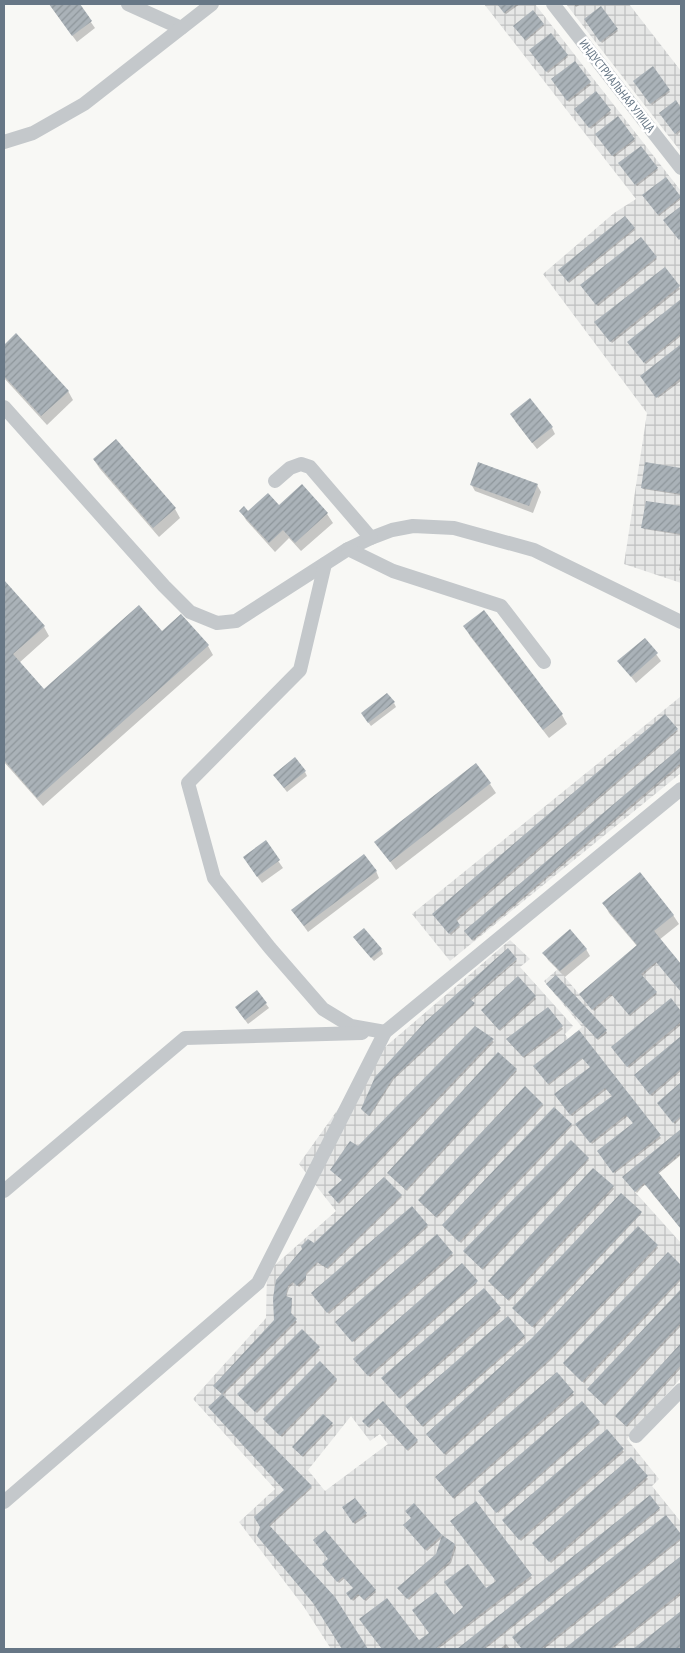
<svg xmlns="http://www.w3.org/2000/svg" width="685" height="1653" viewBox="0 0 685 1653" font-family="'PT Sans Narrow',sans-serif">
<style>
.industrial{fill:url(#industrial-grid);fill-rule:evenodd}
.shadow{fill:#0003}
.building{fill:url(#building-hatch)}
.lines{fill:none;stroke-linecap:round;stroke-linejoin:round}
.minor{stroke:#c4c8cb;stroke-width:14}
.labels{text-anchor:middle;stroke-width:5;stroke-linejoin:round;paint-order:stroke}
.street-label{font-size:12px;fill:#677786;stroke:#fff}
</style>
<defs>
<pattern id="industrial-grid" width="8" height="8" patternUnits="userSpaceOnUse" patternTransform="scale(1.25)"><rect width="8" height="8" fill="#e6e7e6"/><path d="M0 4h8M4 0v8" fill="none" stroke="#bec0c0"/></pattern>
<pattern id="building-hatch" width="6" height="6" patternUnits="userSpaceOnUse" patternTransform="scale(1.25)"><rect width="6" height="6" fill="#aab2b8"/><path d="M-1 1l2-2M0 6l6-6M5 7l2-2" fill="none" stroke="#8e969b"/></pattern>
</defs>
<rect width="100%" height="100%" fill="#f8f8f5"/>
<g class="industrial">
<path d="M484,4H535L681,191V583L624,564L647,413L543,274L614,213L636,199Z"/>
<path d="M566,4H629L681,71V152Z"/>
<path d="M680,697L681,699V773L450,961L412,914Z"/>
<path d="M654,931L681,964V1154L659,1173L681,1201V1229L645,1185L635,1192L681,1243V1378L627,1439L659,1479L652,1486L681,1522V1649H331L304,1607L239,1522L275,1489L193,1399L266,1318L267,1272L336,1211L299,1164L378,1053L510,940L530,959L520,967L573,1026L565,1034L568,1039L582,1027L544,981L558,969L579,994ZM351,1416L370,1441L380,1434L388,1444L325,1491L308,1470Z"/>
</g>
<g class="shadow">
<path d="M49,4H78L95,28L77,42Z"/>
<path d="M498,4H520L506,14Z"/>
<path d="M574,4H581L576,7Z"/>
<path d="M601,8L618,31L602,43L585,20Z"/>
<path d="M543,24L544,26L526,41L516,28Z"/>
<path d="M551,35L568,57L548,73L530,51Z"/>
<path d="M575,63L591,85L569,102L552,79Z"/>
<path d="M653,68L670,92L652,105L635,81Z"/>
<path d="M596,93L611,113L591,129L575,109Z"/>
<path d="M675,102L681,110V131L677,135L661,113Z"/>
<path d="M617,118L635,141L614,157L596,134Z"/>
<path d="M641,148L658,170L637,186L620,164Z"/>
<path d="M644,195L681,197V199L659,216Z"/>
<path d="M625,217L635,230L569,283L560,270Z"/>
<path d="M641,239L657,259L598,306L582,286Z"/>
<path d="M665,268L680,289L612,343L596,323Z"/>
<path d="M681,301V336L646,364L628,342Z"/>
<path d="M16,335L68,391L73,400L47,425L4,378V346Z"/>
<path d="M681,346V381L658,398L641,376Z"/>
<path d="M515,421L552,428L555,434L537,449Z"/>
<path d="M116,441L175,509L180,518L159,537L100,469L94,460Z"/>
<path d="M646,463L681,469V495L643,489L642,488Z"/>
<path d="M471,484L537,485L541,492L533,513L475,491Z"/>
<path d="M647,502L681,508V535L644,529L643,528Z"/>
<path d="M279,507L327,514L333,523L301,551L289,538L275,552L246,520L241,511L248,513Z"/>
<path d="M681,556V572L679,570Z"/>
<path d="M4,582L44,627L49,636L19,663L44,691L162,633L181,616L208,646L213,655L43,806L4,762Z"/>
<path d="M484,612L562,715L567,724L549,738L470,636L465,626Z"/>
<path d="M645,639L661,661L636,683L619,661Z"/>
<path d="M394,703L396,707L371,726L365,718Z"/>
<path d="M677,730L678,731L456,922L460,927L451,935L435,916Z"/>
<path d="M681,748V766L473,941L465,931Z"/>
<path d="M305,772L307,776L287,792L277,779Z"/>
<path d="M490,784L496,793L396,870L376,842Z"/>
<path d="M265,842L283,868L262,883L248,864Z"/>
<path d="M376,871L379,878L308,932L292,910Z"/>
<path d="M604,903L673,915L679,924L659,940L681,966V991L658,962L642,976L657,994L630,1016L613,995L594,1011L581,996L637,946L609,913Z"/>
<path d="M357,942L381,949L383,954L374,961Z"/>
<path d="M586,949L590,956L565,977L548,960L544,953Z"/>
<path d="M516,960L517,961L471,1001L474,1005L394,1079L370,1116L363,1111L362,1109L376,1078Z"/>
<path d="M556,977L606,1031L607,1033L598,1040L549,986Z"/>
<path d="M518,978L536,999L500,1031L483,1012Z"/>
<path d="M671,1000L681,1013V1025L629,1068L613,1049Z"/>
<path d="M266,1004L269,1008L248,1024L239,1012Z"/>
<path d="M548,1009L563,1029L524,1058L508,1041Z"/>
<path d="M475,1027L494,1042L339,1204L331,1194L343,1180L358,1148Z"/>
<path d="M579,1032L661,1138L615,1173L598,1151L634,1124L628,1116L592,1144L577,1124L613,1096L607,1089L572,1116L556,1095L591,1068L584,1058L549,1085L535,1066Z"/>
<path d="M681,1037V1071L652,1096L635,1075Z"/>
<path d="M516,1070L517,1071L407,1191L390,1175Z"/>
<path d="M681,1084V1118L675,1124L658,1103Z"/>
<path d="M542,1104L543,1106L437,1218L420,1202L419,1200Z"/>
<path d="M571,1125L572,1126L461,1243L444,1227L443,1225Z"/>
<path d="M681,1130V1155L658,1174L681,1202V1228L645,1184L637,1193L623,1177Z"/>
<path d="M588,1159L589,1160L483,1270L466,1253Z"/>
<path d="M613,1187L614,1189L509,1301L490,1283Z"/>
<path d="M401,1196L402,1197L328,1269L318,1263L306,1275V1280L299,1287L295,1282L289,1288L286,1297L292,1301L291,1315L297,1322L222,1396L312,1488L269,1527L334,1598L366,1649H343L315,1605L260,1538L286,1491L210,1407L223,1395L216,1388L275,1320L274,1298L314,1244Z"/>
<path d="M412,1207L428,1227L329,1314L313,1295Z"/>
<path d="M641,1212V1214L534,1328L515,1310Z"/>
<path d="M437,1236L453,1256L354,1342L338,1324Z"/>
<path d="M657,1246L658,1248L551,1360L446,1455L428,1436L533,1339Z"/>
<path d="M668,1254L681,1267V1280L584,1383L564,1364Z"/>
<path d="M477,1282V1283L370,1377L355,1360Z"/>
<path d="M484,1290L501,1311L400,1399L384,1379Z"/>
<path d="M681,1291V1326L605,1406L588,1389Z"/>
<path d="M302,1331L320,1350L257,1413L239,1396Z"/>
<path d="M524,1336L525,1338L423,1427L407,1408Z"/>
<path d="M681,1345V1368L627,1427L616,1417Z"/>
<path d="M556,1373L574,1395L454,1499L437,1479Z"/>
<path d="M336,1379L337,1381L282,1437L265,1421Z"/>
<path d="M383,1403L418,1442L408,1451L379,1419L369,1428L364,1422Z"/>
<path d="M582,1403L600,1424L498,1513L480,1493Z"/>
<path d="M323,1416L333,1426L303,1457L295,1449Z"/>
<path d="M606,1431L624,1452L521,1541L504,1522Z"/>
<path d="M631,1459L648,1479L551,1563L535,1545Z"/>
<path d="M650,1497L660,1510L485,1649H459Z"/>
<path d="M355,1499L367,1516L355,1524L343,1508Z"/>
<path d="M476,1503L532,1578L438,1649H383L361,1619L419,1642L498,1582Z"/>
<path d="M666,1517L681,1536V1540L544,1649H523L514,1638Z"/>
<path d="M412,1519L441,1536L443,1537L427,1551L406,1527Z"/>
<path d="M454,1545L456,1547L451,1563L409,1600L400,1590Z"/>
<path d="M681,1558V1595L612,1649H566Z"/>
<path d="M325,1566L375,1591L376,1592L366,1601L360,1595L353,1601L349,1595L354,1588L345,1578L339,1583Z"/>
<path d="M681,1612V1648L635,1649Z"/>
<path d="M506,1644L510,1649H500Z"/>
</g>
<g class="building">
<path d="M49,4H80L92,21L72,36Z"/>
<path d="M497,4H517L504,13Z"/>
<path d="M601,6L618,29L600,42L584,19Z"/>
<path d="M533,10L544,24L525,40L513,26Z"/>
<path d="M551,33L568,55L546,72L529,50Z"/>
<path d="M575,61L591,82L567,101L551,79Z"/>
<path d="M653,66L670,90L650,104L633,81Z"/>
<path d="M596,91L611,110L589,128L574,109Z"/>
<path d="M676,100L681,108V129L675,134L659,113Z"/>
<path d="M618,116L635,139L612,156L595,134Z"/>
<path d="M641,146L658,168L635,185L618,163Z"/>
<path d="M666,177L681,197L658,215L642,195Z"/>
<path d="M681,206V238L679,240L663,220Z"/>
<path d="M625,216L635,228L568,282L558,270Z"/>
<path d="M641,237L657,257L596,305L580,285Z"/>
<path d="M665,267L680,286L610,342L594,322Z"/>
<path d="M681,299V334L644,363L627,342Z"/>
<path d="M16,333L69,391L41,416L4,376V345Z"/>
<path d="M681,344V378L656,398L640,376Z"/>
<path d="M530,398L553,427L532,443L510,414Z"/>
<path d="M116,439L176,508L153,528L93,459Z"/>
<path d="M478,462L538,484L529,506L470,485Z"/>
<path d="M645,462L681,468V494L641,488Z"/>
<path d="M302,484L328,513L295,543L283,530L269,543L239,511L244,506L248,511L268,493L279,505Z"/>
<path d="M646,501L681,506V534L641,528Z"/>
<path d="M4,580L45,626L13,654L44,689L139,605L162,631L181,614L209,645L37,798L4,760Z"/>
<path d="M484,610L563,714L543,730L463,626Z"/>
<path d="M645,638L658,653L631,677L617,661Z"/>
<path d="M387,693L395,702L368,723L361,713Z"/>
<path d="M665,714L678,729L456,919L460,925L449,934L432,914Z"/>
<path d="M681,747V763L472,940L464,931Z"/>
<path d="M295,757L306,771L284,788L273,775Z"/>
<path d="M476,763L491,783L390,862L374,842Z"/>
<path d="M266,840L280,860L257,877L243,857Z"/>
<path d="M364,854L377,871L304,926L291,910Z"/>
<path d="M640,872L674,915L654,931L681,964V992L656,962L641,974L657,992L629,1015L611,994L592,1010L579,994L637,945L602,903Z"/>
<path d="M364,928L382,949L371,958L353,937Z"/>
<path d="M570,929L587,949L560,971L542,953Z"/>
<path d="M508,948L517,959L470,999L475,1003L393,1078L369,1116L361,1109L375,1077L425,1022Z"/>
<path d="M556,975L607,1030L597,1039L546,984Z"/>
<path d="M518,976L536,996L499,1030L481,1010Z"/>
<path d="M257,990L267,1003L245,1020L235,1007Z"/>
<path d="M671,998L681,1011V1022L627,1067L611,1047Z"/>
<path d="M548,1007L563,1026L523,1057L506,1039Z"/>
<path d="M475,1026L494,1039L338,1203L328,1192L342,1180L330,1170L350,1141L358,1146Z"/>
<path d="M579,1030L661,1135L613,1173L597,1151L633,1123L626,1115L590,1143L575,1124L612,1096L605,1088L570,1115L554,1094L590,1067L582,1058L548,1084L533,1066Z"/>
<path d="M681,1036V1069L650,1095L634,1075Z"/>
<path d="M498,1052L517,1069L406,1190L387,1173Z"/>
<path d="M681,1082V1116L673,1123L657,1103Z"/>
<path d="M525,1086L543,1104L436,1217L418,1200Z"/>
<path d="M554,1107L572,1124L459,1242L442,1225Z"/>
<path d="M681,1129V1152L658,1172L681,1201V1229L644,1183L635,1192L622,1177Z"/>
<path d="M571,1140L589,1158L482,1269L463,1251Z"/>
<path d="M593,1168L614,1186L508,1300L488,1281Z"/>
<path d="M384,1177L402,1195L327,1268L317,1262L306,1273V1278L297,1286L293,1282L288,1286L286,1296L292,1298L291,1313L297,1319L222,1394L213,1386L274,1320L273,1298L276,1280L302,1249L301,1246L308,1239L314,1243Z"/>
<path d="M621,1193L642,1212L532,1327L512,1308Z"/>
<path d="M412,1206L428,1225L327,1313L311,1293Z"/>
<path d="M638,1226L658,1245L551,1358L444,1454L426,1434L532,1338Z"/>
<path d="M437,1234L453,1253L352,1342L335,1322Z"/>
<path d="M668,1252L681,1265V1278L582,1382L563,1363Z"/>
<path d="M462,1263L478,1281L368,1376L353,1359Z"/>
<path d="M484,1288L501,1308L399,1398L381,1378Z"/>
<path d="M681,1289V1323L604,1405L587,1389Z"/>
<path d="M508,1316L525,1336L422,1426L405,1406Z"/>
<path d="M302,1329L320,1347L255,1412L237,1394Z"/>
<path d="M681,1343V1365L626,1426L615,1416Z"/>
<path d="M320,1361L337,1379L280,1436L263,1419Z"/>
<path d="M557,1372L574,1392L453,1498L435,1477Z"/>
<path d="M222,1394L312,1486L269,1525L335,1597L368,1649H342L313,1603L257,1536L260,1527L254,1517L284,1490L208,1407Z"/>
<path d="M383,1401L418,1440L407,1450L378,1418L368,1427L362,1421Z"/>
<path d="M582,1401L600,1422L496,1513L478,1491Z"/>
<path d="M323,1414L333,1423L302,1456L292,1447Z"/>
<path d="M607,1429L624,1449L519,1540L502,1520Z"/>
<path d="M631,1457L648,1476L549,1562L532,1543Z"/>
<path d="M650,1495L660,1508L483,1649H457Z"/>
<path d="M355,1498L367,1513L353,1523L342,1507Z"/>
<path d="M476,1501L532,1575L435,1649H382L359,1619L387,1598L419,1640L429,1633L412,1610L436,1592L454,1615L463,1607L444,1582L468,1564L486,1588L496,1581L450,1521Z"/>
<path d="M414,1503L442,1535L425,1550L403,1525L411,1518L405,1511Z"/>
<path d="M666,1515L681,1534V1538L541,1649H522L512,1637Z"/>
<path d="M325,1530L376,1590L364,1600L358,1594L351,1600L346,1593L353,1588L343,1577L337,1582L322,1564L328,1559L313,1540Z"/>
<path d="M442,1535L455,1544L450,1561L407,1599L397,1588L436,1554Z"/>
<path d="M681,1556V1592L610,1649H564Z"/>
<path d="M681,1611V1646L677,1649H633Z"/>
</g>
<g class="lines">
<g class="minor">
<path d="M128,4L181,28"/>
<path d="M553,4L681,168"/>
<path d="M4,142L33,133L84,104L212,4"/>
<path d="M4,407L164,586L190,612L217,623L236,621L348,549L371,538L392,530L413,526L454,528L534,550L681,622"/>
<path d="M275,481L290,468L301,464L310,467L371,538"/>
<path d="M348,549L393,571L501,606L544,662"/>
<path d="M325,564L300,670L188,783L214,878L270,948L323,1009L351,1026L385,1032"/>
<path d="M4,1191L185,1038L362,1033"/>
<path d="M636,1436L681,1390"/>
<path d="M4,1502L258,1283L385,1032L681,789"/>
</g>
</g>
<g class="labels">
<g class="street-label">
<text transform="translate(617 86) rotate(52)" y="4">ИНДУСТРИАЛЬНАЯ УЛИЦА</text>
</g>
</g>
<rect width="685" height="1653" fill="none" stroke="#677786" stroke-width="10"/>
</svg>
